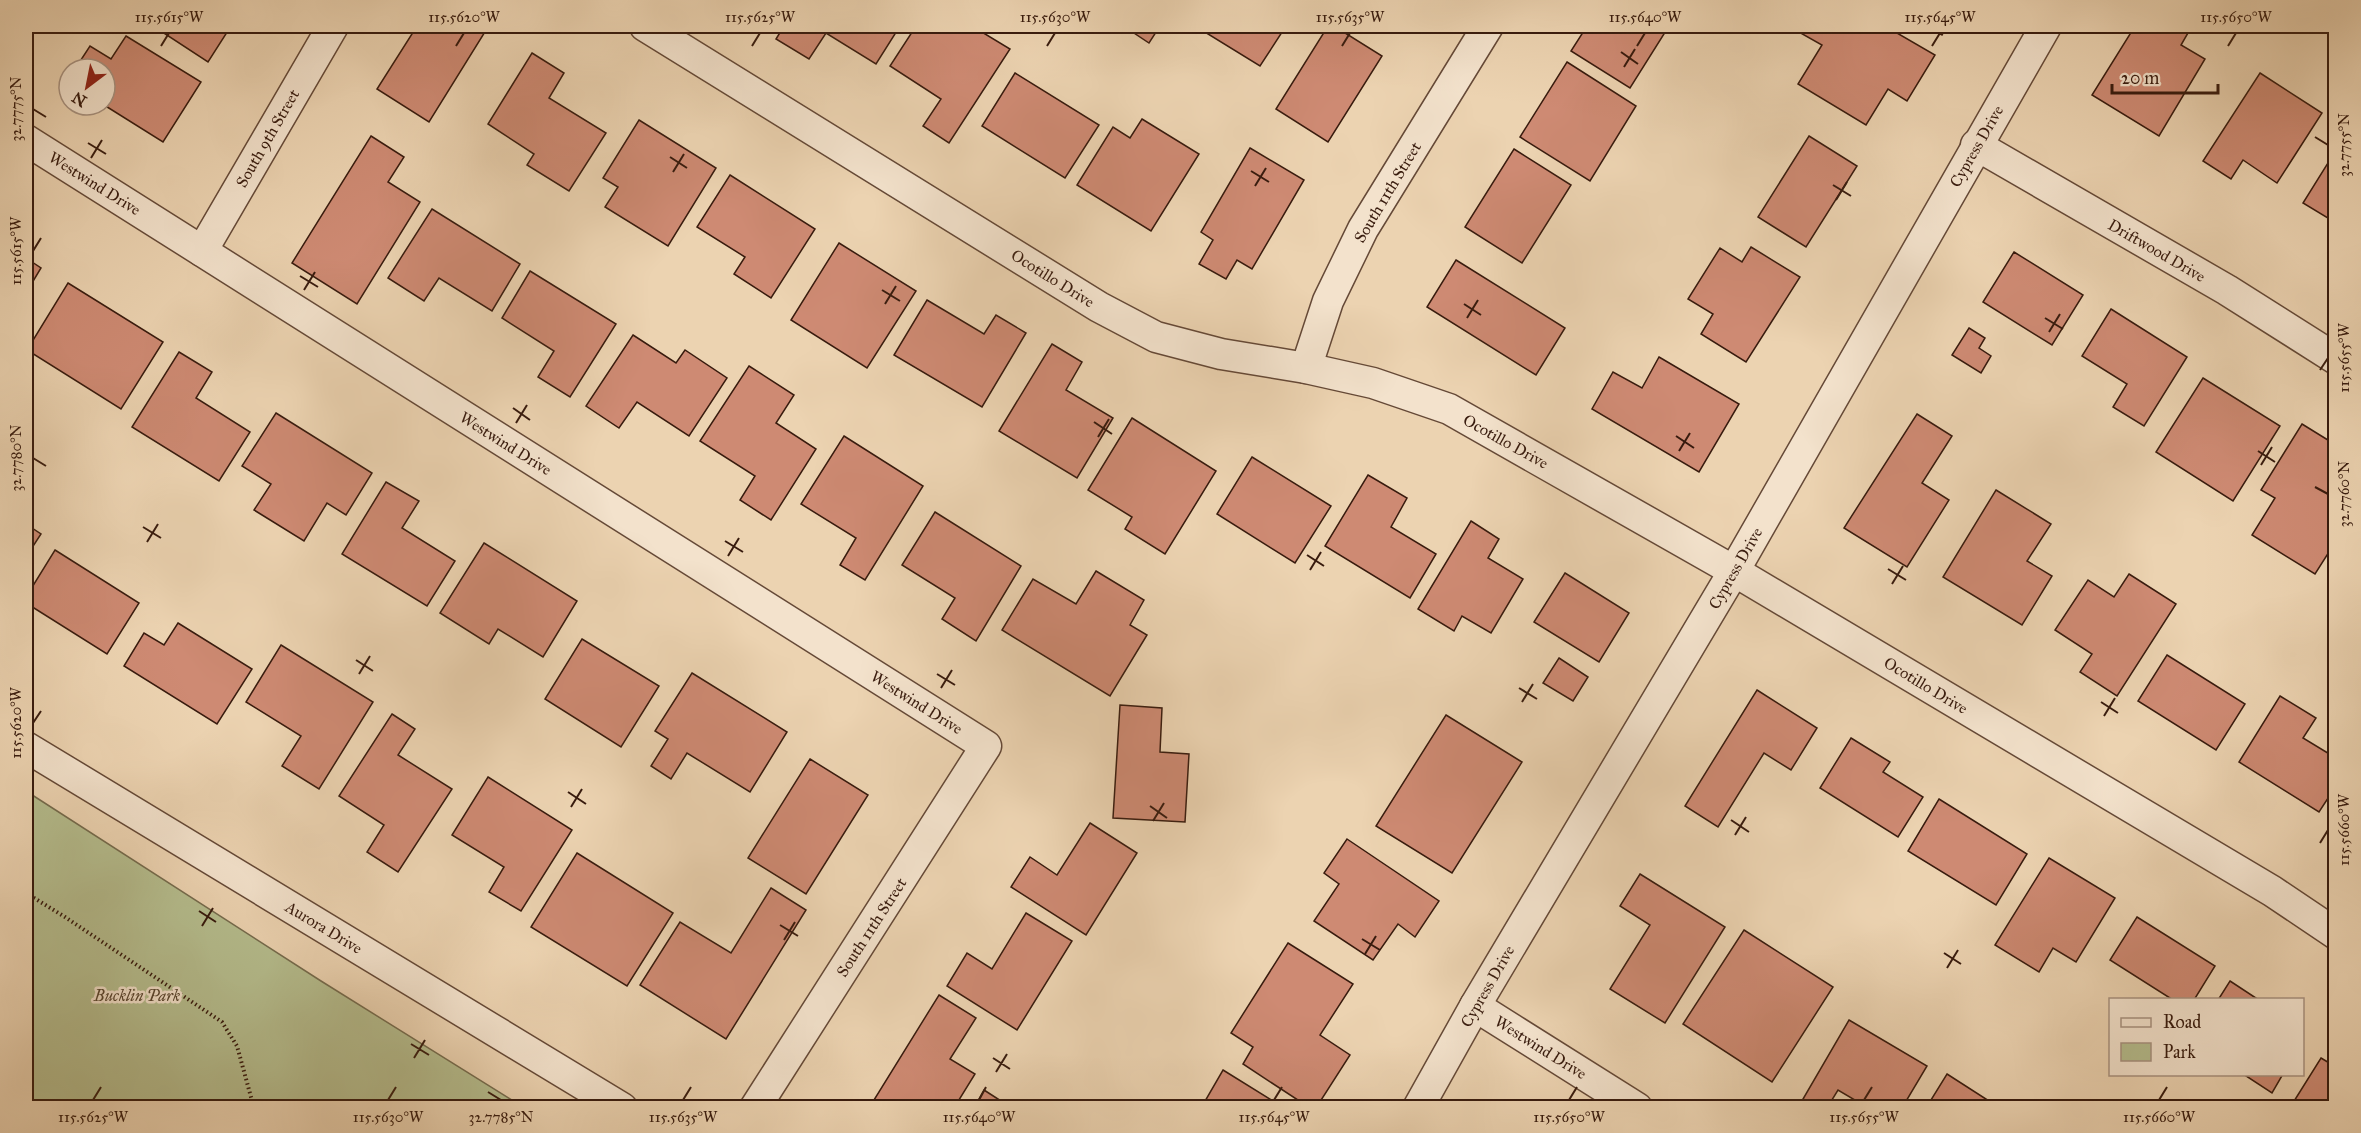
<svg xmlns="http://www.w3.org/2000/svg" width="2361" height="1133" viewBox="0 0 2361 1133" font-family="'IM FELL Great Primer',serif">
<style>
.green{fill:#b5bd8e;stroke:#766c4e;stroke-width:1.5}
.building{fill:#ce8a73;stroke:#381b0e;stroke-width:1.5}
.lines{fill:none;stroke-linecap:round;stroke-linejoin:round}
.street-casing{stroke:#654937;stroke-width:33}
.path{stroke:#381b0e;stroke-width:4;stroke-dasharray:1.5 3;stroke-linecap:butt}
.street{stroke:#f3e2cc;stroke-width:30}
.ticks{fill:none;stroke:#381b0e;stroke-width:2}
.labels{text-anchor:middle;stroke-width:5;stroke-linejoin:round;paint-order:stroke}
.street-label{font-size:16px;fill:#381b0e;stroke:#f3e2cc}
.park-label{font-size:16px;font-style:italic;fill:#57442e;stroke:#f3e2cc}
.neatline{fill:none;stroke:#381b0e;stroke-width:2}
.ticks-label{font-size:15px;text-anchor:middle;fill:#381b0e}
</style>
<rect width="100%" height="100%" fill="#ecd3b1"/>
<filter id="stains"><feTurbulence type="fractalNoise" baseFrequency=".00333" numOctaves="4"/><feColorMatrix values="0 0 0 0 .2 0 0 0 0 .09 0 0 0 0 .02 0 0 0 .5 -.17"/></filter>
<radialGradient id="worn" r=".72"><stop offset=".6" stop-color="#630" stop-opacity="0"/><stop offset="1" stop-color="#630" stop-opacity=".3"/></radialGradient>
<path class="green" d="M26,791L321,981L523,1107H26Z"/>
<g class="building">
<path d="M153,26H231L208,62Z"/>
<path d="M417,26L488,27L429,122L377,89Z"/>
<path d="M784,26H900L876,64L826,33L809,59L776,39Z"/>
<path d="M916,26H972L1010,49L949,143L923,126L941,99L890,66Z"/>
<path d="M1130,26H1160L1149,43L1128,29Z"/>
<path d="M1195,26H1286L1260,66Z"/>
<path d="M1328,26H1334L1382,56L1328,142L1276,109Z"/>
<path d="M1587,26H1669L1630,88L1571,51Z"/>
<path d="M1800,26H1885L1935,55L1907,101L1888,89L1866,125L1798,84L1822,45L1797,31Z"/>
<path d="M1926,26H1947L1942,35Z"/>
<path d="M2135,26H2192L2181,45L2205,59L2159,136L2092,95Z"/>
<path d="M126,36L201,82L163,142L104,105L105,69H75L90,46L111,59Z"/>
<path d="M532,53L564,73L549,98L606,133L569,191L527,165L534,154L488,124Z"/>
<path d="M1567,62L1636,106L1590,181L1520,137Z"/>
<path d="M1015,73L1099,125L1065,178L982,126Z"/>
<path d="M2260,73L2322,113L2277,183L2243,160L2231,179L2203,161Z"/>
<path d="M1142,119L1199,154L1151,231L1077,185L1113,127L1130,138Z"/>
<path d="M639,120L716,168L668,246L605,207L618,187L603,178Z"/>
<path d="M371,136L404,157L388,182L420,202L357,304L292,263Z"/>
<path d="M1809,136L1857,166L1806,247L1758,217Z"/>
<path d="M1250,148L1304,180L1252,269L1237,260L1226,279L1199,264L1213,240L1201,232Z"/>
<path d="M1514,149L1571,185L1522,263L1465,227Z"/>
<path d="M2336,150V223L2303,203Z"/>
<path d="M730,175L815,229L771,298L734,274L745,257L697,227Z"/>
<path d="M432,209L520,264L492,311L439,278L424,301L388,278Z"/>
<path d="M839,243L916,291L867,368L791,320Z"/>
<path d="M1751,247L1800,277L1746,362L1701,334L1713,314L1688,299L1720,248L1742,262Z"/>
<path d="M2014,252L2083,295L2052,345L1983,302Z"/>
<path d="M26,258L41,268L26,293Z"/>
<path d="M1456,260L1565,328L1536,375L1427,307Z"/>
<path d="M530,271L616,324L570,397L538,377L554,351L502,318Z"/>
<path d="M68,283L163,342L121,409L27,350Z"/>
<path d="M927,300L984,334L996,315L1026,333L982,407L894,355Z"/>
<path d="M2111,309L2187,357L2144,426L2113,407L2127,384L2082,356Z"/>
<path d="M1969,328L1985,338L1979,348L1991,356L1981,373L1952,355Z"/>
<path d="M633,335L676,363L685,350L727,378L689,436L637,402L619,428L586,406Z"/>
<path d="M1052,344L1082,362L1066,390L1113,418L1077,478L999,431Z"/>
<path d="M179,352L212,372L196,398L250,432L219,481L132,427Z"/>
<path d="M1659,357L1739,404L1699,472L1592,409L1613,372L1642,388Z"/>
<path d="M749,366L794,395L776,423L816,449L771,520L740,500L755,476L700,441Z"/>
<path d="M2203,378L2280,426L2233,501L2156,452Z"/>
<path d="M276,413L372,473L346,515L327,503L304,541L254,510L271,484L242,466Z"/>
<path d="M1917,414L1952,436L1922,483L1949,500L1907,567L1844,528Z"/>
<path d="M1132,418L1216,471L1165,554L1125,529L1132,517L1088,490Z"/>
<path d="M2302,424L2336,445V458L2329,469L2336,473V541L2315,574L2252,535L2275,498L2261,490Z"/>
<path d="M844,436L923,486L865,580L840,565L856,538L801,504Z"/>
<path d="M1252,457L1331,506L1295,563L1217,514Z"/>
<path d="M1368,475L1407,498L1391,527L1436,554L1410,598L1325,546Z"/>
<path d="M386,482L419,501L402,528L455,561L427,606L342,554Z"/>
<path d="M1996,490L2051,524L2027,561L2052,576L2022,625L1943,577Z"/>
<path d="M935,512L1021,566L976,641L942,619L955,598L902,565Z"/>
<path d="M1471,521L1499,539L1488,558L1523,579L1491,633L1462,616L1454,631L1418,609Z"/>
<path d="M26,524L41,534L26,557Z"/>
<path d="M484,543L577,601L543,657L498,629L489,644L440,613Z"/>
<path d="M55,550L139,603L107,654L26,603V597Z"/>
<path d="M1096,571L1144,600L1130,625L1147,635L1110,696L1002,630L1033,579L1076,604Z"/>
<path d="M1565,573L1629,613L1599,662L1534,622Z"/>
<path d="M2129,574L2176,604L2117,696L2080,672L2092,654L2055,630L2088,580L2114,597Z"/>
<path d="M178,623L252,669L217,724L124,666L144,633L164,645Z"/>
<path d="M582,639L659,686L621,747L545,699Z"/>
<path d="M281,645L373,702L319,789L282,766L301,736L246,702Z"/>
<path d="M2167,655L2245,704L2216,750L2138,701Z"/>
<path d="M1559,658L1588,677L1573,701L1543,683Z"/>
<path d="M692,673L787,732L750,792L687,753L671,779L651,766L668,739L655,731Z"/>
<path d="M1757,690L1817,728L1791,770L1764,753L1718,827L1685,806Z"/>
<path d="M2280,696L2316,718L2303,738L2336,758V786L2319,812L2239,762Z"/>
<path d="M1120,705L1162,708L1160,752L1189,754L1185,822L1113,818Z"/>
<path d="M392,714L415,729L398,755L452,789L398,872L367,852L384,825L339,796Z"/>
<path d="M1446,715L1522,762L1452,873L1376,826Z"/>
<path d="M1851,738L1890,762L1883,772L1923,797L1898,837L1820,788Z"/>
<path d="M810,759L868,795L806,894L748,858Z"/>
<path d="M488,777L572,830L521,911L489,892L504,867L452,835Z"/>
<path d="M1939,799L2027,854L1996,905L1908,851Z"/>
<path d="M1090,823L1137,853L1086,935L1011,887L1030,857L1057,875Z"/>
<path d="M1347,839L1439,901L1415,937L1398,924L1373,960L1314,921L1339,884L1324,873Z"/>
<path d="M577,853L673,913L627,986L531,927Z"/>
<path d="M2049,858L2115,898L2076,962L2053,948L2039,972L1995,945Z"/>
<path d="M1640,874L1725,927L1665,1023L1610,989L1650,925L1620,906Z"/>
<path d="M771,888L806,910L726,1039L640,985L680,922L731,953Z"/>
<path d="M1026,913L1072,941L1017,1030L947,986L967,953L992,969Z"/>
<path d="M2137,917L2215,966L2194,1000H2173L2110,960Z"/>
<path d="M1744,930L1833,987L1772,1082L1683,1024Z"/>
<path d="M1288,943L1353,984L1320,1035L1350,1055L1316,1108H1310L1243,1064L1253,1047L1231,1033Z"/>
<path d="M2230,981L2259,1000H2218Z"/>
<path d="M939,995L976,1018L950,1059L975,1074L954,1108H869Z"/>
<path d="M1849,1020L1927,1066L1902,1108H1857L1860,1103L1838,1090L1827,1108H1818L1803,1099Z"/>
<path d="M2321,1058L2336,1067V1108H2293L2291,1106Z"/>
<path d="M1223,1070L1278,1104L1276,1108H1201Z"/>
<path d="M1947,1074L2000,1108H1926Z"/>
<path d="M2243,1074H2283L2272,1093Z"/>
<path d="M984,1090L1012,1108H974Z"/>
</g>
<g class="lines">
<g class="street-casing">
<g id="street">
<path d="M645,26L1099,307L1156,337L1221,354L1306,368L1373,383L1449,409L1734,571L2272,891L2336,934"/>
<path d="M26,140L986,746L755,1108"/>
<path d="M1976,145L2227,290L2336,359"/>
<path d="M202,251L333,26"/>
<path d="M1306,368L1328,301L1363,229L1488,26"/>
<path d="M26,747L622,1108"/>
<path d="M1475,1006L1637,1108"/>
<path d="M1418,1108L1475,1006L1734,571L2046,26"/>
</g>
</g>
<path class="path" d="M26,893L65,917L222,1022L237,1046L254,1108"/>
<use href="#street" class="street"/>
</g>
<path class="ticks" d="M161,46L169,33M456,46L464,33M752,46L760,33M1047,46L1055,33M1342,46L1350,33M1637,46L1645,33M1932,46L1940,33M2228,46L2236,33M1621,52L1638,64M1624,67L1635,49M33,109L46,117M2315,137L2328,145M88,143L106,154M670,157L687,168M91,158L102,140M1251,171L1269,182M673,172L684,154M1833,185L1851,196M1255,186L1266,168M1836,200L1847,182M33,251L41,238M300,276L318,287M304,290L315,272M882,290L900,301M885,304L896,286M1464,304L1481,315M1467,318L1478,300M2045,318L2063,329M2049,332L2060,314M2320,370L2328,358M513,408L530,420M1094,422L1112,434M516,423L527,405M1676,436L1694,448M1098,437L1109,419M1679,451L1690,433M2258,451L2275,462M33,458L46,466M2261,465L2272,447M2315,487L2328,494M143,527L161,538M725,541L743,552M147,542L158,524M1307,555L1324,566M728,556L739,538M1888,569L1906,580M1310,570L1321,552M1892,584L1903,566M356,660L373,671M359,674L370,656M937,674L955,685M941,688L952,670M1519,688L1537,699M1522,702L1533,684M2101,702L2118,713M2104,716L2115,698M33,723L41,711M568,792L586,804M1150,806L1167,818M571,807L582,789M1731,820L1749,832M1153,821L1164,803M1735,835L1746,817M2320,843L2328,830M199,911L216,922M780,925L798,936M202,926L213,908M1362,939L1380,950M784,940L795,922M1944,953L1961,964M1365,954L1376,936M1947,968L1958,950M411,1044L429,1055M414,1058L425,1040M993,1058L1010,1069M996,1072L1007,1054M488,1092L501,1100M93,1100L101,1087M388,1100L396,1087M683,1100L691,1087M979,1100L986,1087M1274,1100L1282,1087M1569,1100L1577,1087M1864,1100L1872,1087M2159,1100L2167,1087"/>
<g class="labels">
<g class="street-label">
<text transform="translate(267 138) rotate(-60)" y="6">South 9th Street</text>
<text transform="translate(1976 146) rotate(-60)" y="6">Cypress Drive</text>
<text transform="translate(95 183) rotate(32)" y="6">Westwind Drive</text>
<text transform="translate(1387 192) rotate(-59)" y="6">South 11th Street</text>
<text transform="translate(2157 250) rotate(30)" y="6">Driftwood Drive</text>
<text transform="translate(1053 278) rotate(32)" y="6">Ocotillo Drive</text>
<text transform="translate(1506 441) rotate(29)" y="6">Ocotillo Drive</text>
<text transform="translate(506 443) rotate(32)" y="6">Westwind Drive</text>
<text transform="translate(1735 568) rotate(-60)" y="6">Cypress Drive</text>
<text transform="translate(1926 685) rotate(31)" y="6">Ocotillo Drive</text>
<text transform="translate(917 702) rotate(32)" y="6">Westwind Drive</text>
<text transform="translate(324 927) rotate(31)" y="6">Aurora Drive</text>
<text transform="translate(871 927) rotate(-57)" y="6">South 11th Street</text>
<text transform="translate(1487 986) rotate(-60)" y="6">Cypress Drive</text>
<text transform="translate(1541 1047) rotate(32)" y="6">Westwind Drive</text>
</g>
<g class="park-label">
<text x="137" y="1001">Bucklin Park</text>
</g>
</g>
<rect width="2361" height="1133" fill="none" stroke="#ecd3b1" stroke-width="66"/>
<rect x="2109" y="998" width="195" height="78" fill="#f3e2cc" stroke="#a89280" stroke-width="1.5"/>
<rect x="2121" y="1018" width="30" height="9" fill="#f3e2cc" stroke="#a89280" stroke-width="1.5"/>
<text x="2163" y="1028" font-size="18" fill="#381b0e">Road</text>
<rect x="2121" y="1043" width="30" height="18" fill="#b5bd8e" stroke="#a89280" stroke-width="1.5"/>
<text x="2163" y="1058" font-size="18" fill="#381b0e">Park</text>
<g transform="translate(87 87) rotate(212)"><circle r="28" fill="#f3e2cc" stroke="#a89280" stroke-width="1.5"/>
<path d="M0-4.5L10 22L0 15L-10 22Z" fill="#8f2418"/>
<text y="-9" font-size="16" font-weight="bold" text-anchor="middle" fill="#381b0e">N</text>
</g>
<path d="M2112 84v9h106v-9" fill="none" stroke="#381b0e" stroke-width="3"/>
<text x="2121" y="84" font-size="18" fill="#381b0e" stroke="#f3e2cc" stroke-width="4.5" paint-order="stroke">20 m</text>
<rect x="33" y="33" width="2295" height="1067" class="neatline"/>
<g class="ticks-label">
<text x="169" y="22">115.5615°W</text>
<text x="464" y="22">115.5620°W</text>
<text x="760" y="22">115.5625°W</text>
<text x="1055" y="22">115.5630°W</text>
<text x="1350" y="22">115.5635°W</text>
<text x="1645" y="22">115.5640°W</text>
<text x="1940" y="22">115.5645°W</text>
<text x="2236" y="22">115.5650°W</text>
<text transform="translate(16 109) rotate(-90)" y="5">32.7775°N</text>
<text transform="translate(2344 145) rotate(-90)" y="5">32.7755°N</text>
<text transform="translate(16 251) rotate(-90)" y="5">115.5615°W</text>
<text transform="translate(2344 358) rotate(-90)" y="5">115.5655°W</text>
<text transform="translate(16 458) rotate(-90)" y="5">32.7780°N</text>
<text transform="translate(2344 494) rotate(-90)" y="5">32.7760°N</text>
<text transform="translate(16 723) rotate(-90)" y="5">115.5620°W</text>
<text transform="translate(2344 830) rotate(-90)" y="5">115.5660°W</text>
<text x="93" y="1122">115.5625°W</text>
<text x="388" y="1122">115.5630°W</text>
<text x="501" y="1122">32.7785°N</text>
<text x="683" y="1122">115.5635°W</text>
<text x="979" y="1122">115.5640°W</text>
<text x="1274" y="1122">115.5645°W</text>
<text x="1569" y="1122">115.5650°W</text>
<text x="1864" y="1122">115.5655°W</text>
<text x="2159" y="1122">115.5660°W</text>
</g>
<rect width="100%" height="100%" filter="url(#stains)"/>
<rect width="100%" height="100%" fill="url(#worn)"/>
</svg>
